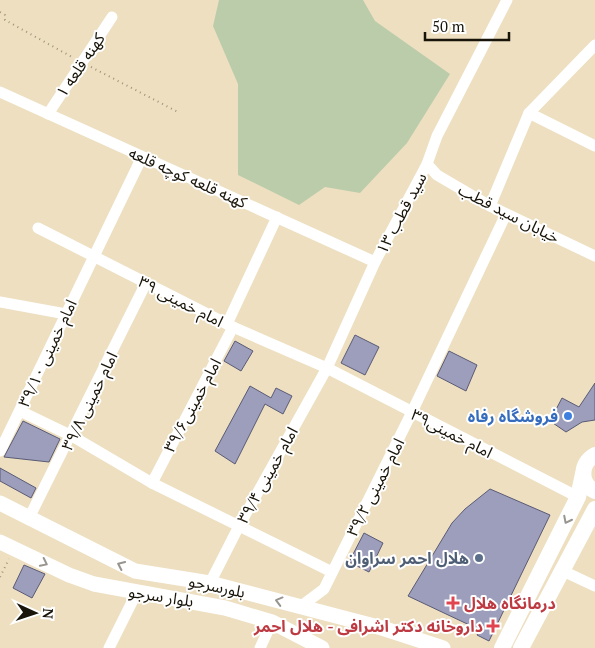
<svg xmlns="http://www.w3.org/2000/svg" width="595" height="648" viewBox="0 0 595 648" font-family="'PT Serif','Noto Sans Arabic',serif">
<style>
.green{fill:#bbccab}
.building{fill:#9d9ebc;stroke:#595a75}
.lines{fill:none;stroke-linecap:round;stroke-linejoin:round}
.path{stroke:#9e947c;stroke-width:2;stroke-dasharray:1 4;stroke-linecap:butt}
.minor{stroke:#fff;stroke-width:11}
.tertiary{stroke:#fff;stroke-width:15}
.secondary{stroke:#fff;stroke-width:16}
.oneway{stroke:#989590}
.shop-dot{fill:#3f7fe0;stroke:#fff;stroke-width:2}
.service-dot{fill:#5c6f8a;stroke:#fff;stroke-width:2}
.health-dot{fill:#e0444e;stroke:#fff;stroke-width:2}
.labels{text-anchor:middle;stroke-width:4;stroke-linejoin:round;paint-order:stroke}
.street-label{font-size:16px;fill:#191409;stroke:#fff}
.shop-label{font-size:16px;font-weight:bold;fill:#366cbe;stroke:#fff;text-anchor:end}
.service-label{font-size:16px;font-weight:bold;fill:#4e5e75;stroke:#fff;text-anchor:end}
.health-label{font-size:16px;font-weight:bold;fill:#be3a42;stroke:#fff;text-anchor:start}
</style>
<rect width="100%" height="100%" fill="#eddfc0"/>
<path class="green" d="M219,0H363L375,21L450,74L407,143L360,193L325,187L299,205L238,175V84L213,26Z"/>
<g class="building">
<path d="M355,335L379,347L365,375L341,363Z"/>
<path d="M235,341L253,351L241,371L224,361Z"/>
<path d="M449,351L477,365L466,391L437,376Z"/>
<path d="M595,383V420L582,422L566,432L550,421L562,398L579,407Z"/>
<path d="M250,386L271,398L276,388L292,396L283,414L265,404L235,464L215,451Z"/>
<path d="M23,421L60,439L49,462L4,457Z"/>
<path d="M0,468L36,488L31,498L0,481Z"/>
<path d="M490,489L550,515L489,641L477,635L480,630L408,596L452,523L465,509Z"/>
<path d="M364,533L383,543L369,572L349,562Z"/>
<path d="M24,565L45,574L32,598L13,588Z"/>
</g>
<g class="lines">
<g class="path">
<path d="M0,12L5,15V20L72,57"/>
<path d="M91,67L178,112"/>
<path d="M0,577L9,559"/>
</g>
<g class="minor">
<path d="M0,92L375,262"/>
<path d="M529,113L595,146"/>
<path d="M48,114L112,17"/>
<path d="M427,164L437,175L490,206L595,256"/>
<path d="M490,206L529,113L595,45"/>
<path d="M38,228L233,327L327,368L578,497"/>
<path d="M0,302L66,314"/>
<path d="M227,324L277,217"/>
<path d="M20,411L72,436L152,483L332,572"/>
<path d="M0,451L142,157"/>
<path d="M152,483L233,327"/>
<path d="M29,518L146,283"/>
<path d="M563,571L595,586"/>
<path d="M210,583L239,526L327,368L375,262L427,164L437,136L507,0"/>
<path d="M300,607L324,589L412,412L506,214"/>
<path d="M109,648L137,592"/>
<path d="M260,648L272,622"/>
</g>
<g class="tertiary">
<path d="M0,503L135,571L210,583L382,628L443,648"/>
<path d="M0,542L69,575L94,584L225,608L272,622L322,648"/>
</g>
<g class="secondary">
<path d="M595,455C580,463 579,484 595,491"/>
<path d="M502,648L578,497L583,474"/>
<path d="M521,648L595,509"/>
</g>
</g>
<defs><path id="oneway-chevron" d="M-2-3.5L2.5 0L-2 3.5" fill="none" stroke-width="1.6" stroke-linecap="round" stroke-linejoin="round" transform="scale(1.25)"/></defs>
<g class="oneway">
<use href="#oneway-chevron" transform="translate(567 520) rotate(117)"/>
<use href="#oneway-chevron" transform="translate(44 563) rotate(26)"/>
<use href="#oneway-chevron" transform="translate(121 565) rotate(-155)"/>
<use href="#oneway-chevron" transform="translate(279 601) rotate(-165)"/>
</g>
<circle class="shop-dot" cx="568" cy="416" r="5"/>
<circle class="service-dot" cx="479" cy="558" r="5"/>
<g class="health-dot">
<path d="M450.5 595.5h5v5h5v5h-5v5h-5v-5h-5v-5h5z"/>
<path d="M490.5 618.5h5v5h5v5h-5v5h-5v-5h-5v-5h5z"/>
</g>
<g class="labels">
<g class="street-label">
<text transform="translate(80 65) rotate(-56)" y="6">کهنه قلعه ۱</text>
<text transform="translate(188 177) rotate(24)" y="6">کهنه قلعه کوچه قلعه</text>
<text transform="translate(401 213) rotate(-62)" y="6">سید قطب ۱۳</text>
<text transform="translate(509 213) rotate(27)" y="6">خیابان سید قطب</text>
<text transform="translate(181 301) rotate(27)" y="6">امام خمینی ۳۹</text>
<text transform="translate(47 353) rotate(-65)" y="6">امام خمینی ۳۹/۱۰</text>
<text transform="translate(89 401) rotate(-64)" y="6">امام خمینی ۳۹/۸</text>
<text transform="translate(192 405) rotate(-62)" y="6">امام خمینی۳۹/۶</text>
<text transform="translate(452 433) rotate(27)" y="6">امام خمینی۳۹</text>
<text transform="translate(267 475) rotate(-61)" y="6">امام خمینی ۳۹/۴</text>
<text transform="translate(375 487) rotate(-63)" y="6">امام خمینی ۳۹/۲</text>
<text transform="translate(217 586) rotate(12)" y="6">بلورسرجو</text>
<text transform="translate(161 596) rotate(9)" y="6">بلوار سرجو</text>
</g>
<g class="shop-label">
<text x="558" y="422">فروشگاه رفاه</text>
</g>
<g class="service-label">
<text x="469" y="564">هلال احمر سراوان</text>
</g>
<g class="health-label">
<text x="464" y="609">درمانگاه هلال</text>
<text x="483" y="632" text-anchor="end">داروخانه دکتر اشرافی - هلال احمر</text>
</g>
</g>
<g transform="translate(35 613) rotate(93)" stroke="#ffffff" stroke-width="4" paint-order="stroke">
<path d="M0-4L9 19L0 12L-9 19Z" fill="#191409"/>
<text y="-8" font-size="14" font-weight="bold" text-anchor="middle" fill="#191409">N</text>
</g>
<path d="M425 32v8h84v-8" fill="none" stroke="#191409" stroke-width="2.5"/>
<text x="432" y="32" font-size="15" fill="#191409" stroke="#ffffff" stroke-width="4" paint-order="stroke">50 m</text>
</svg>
